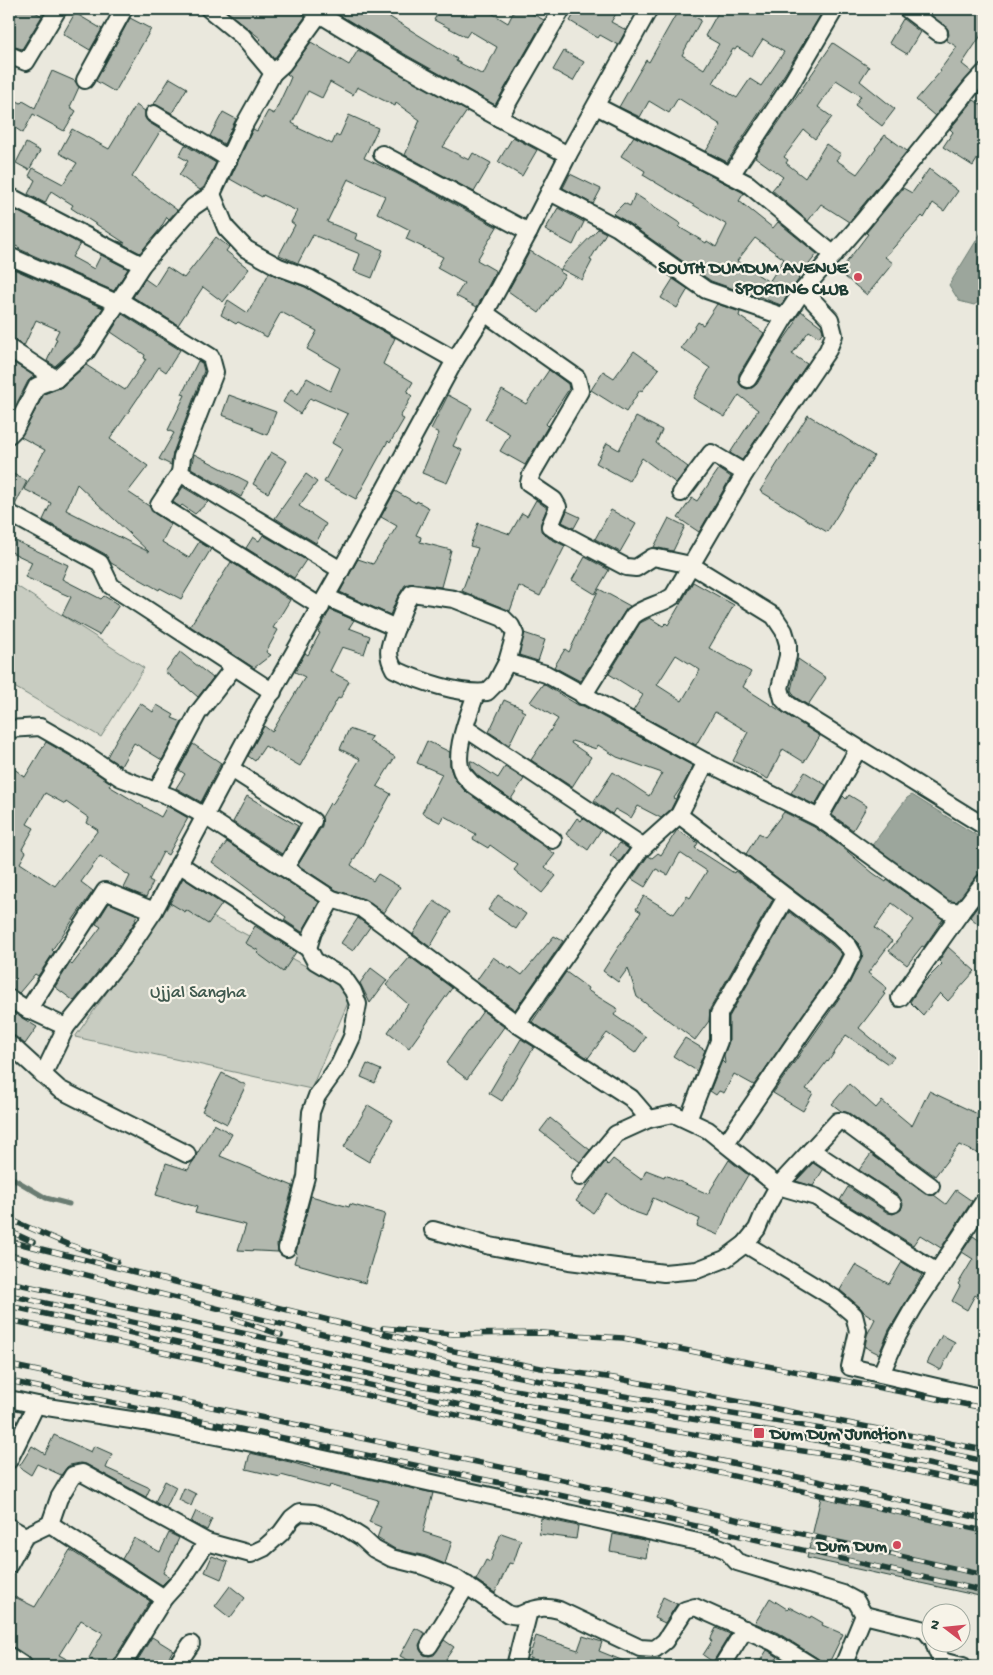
<svg xmlns="http://www.w3.org/2000/svg" width="993" height="1675" viewBox="0 0 993 1675" font-family="'Gochi Hand',sans-serif">
<style>
.green{fill:#c8ccc1;stroke:#74847a}
.water{fill:#9ca69c;stroke:#6a7c72}
.lines{fill:none;stroke-linecap:round;stroke-linejoin:round}
.stream{stroke:#6a7c72;stroke-width:5}
.building{fill:#b2b8ae;stroke:#1f3d34;fill-rule:evenodd}
.minor-casing{stroke:#1f3d34;stroke-width:20}
.minor{stroke:#f7f3e8;stroke-width:16}
.rail-casing{stroke:#1f3d34;stroke-width:5.5}
.rail{stroke:#f7f3e8;stroke-width:4;stroke-dasharray:11;stroke-linecap:butt}
.poi-dot{fill:#d1495b;stroke:#f7f3e8;stroke-width:2}
.labels{text-anchor:middle;stroke-width:4.5;stroke-linejoin:round;paint-order:stroke}
.poi-label{font-size:18px;font-weight:bold;fill:#1f3d34;stroke:#f7f3e8;text-anchor:end}
.park-label{font-size:18px;fill:#415a50;stroke:#f7f3e8}
</style>
<rect width="100%" height="100%" fill="#eae8dd"/>
<filter id="ink" filterUnits="userSpaceOnUse"><feTurbulence type="fractalNoise" baseFrequency=".02" numOctaves="2"/><feDisplacementMap in="SourceGraphic" scale="10" xChannelSelector="R" yChannelSelector="G"/><feConvolveMatrix kernelMatrix="1 2 1 2 8 2 1 2 1" color-interpolation-filters="sRGB"/></filter>
<g filter="url(#ink)">
<g class="green">
<path d="M9,581L144,668L101,737L9,684Z"/>
<path d="M175,897L353,991L311,1089L75,1037Z"/>
</g>
<g class="water">
<path d="M984,228V298L974,305L959,301L949,285Z"/>
<path d="M912,795L984,840V869L958,901L953,903L948,902L870,848L907,798Z"/>
</g>
<g class="lines">
<path class="stream" d="M9,1176L46,1198L69,1204"/>
</g>
<g class="building">
<path d="M9,9H30L42,16L22,49L9,45Z"/>
<path d="M224,9H301L305,17L274,59L259,41L261,39Z"/>
<path d="M333,9H388L385,14L457,59L456,61L483,75L497,47L470,31L466,37L434,20L440,9H485L508,23L515,9H523L544,20L495,105L408,56L333,11Z"/>
<path d="M577,9H619L611,22L626,30L618,45L600,35L598,38L570,21Z"/>
<path d="M679,9L701,20L682,55L704,69L719,44L705,36L720,9H824L786,72L727,162L706,151L718,132L717,131L721,125L678,98L669,113L649,101L640,117L619,107L646,60L649,62ZM763,39L784,52L761,86L750,79L737,98L713,83L733,49L735,50L737,47L752,56Z"/>
<path d="M929,9H979L984,13V31L962,64L972,72L935,116L916,100L941,71L940,70L957,47L946,40L949,35L948,29L927,12Z"/>
<path d="M75,13L102,29L90,50L63,34Z"/>
<path d="M130,18L151,29L115,92L96,81Z"/>
<path d="M903,19L920,32L907,54L889,43Z"/>
<path d="M311,42L349,65L358,50L467,111L443,147L469,160L473,153L491,163L474,192L405,155L420,120L396,103L395,106L357,87L353,95L330,82L322,98L308,91L292,123L299,127L298,128L332,144L336,135L339,137L349,115L378,128L364,158L396,173L497,227L477,260L496,271L477,307L456,296L464,283L437,268L443,257L406,239L410,230L377,213L385,196L348,179L327,222L357,234L355,239L383,250L372,278L354,271L360,254L313,235L298,263L279,255L295,225L291,222L297,211L263,195L262,197L230,179L253,129L257,131L268,111L274,114L289,82L291,77L287,74Z"/>
<path d="M833,43L869,67L860,81L895,109L882,126L855,105L861,96L836,80L818,107L832,117L815,139L804,130L784,157L788,160L786,163L805,178L826,144L841,154L836,160L857,174L876,149L875,148L885,135L907,151L849,222L821,204L808,221L772,190L783,177L755,157Z"/>
<path d="M564,51L584,62L573,81L553,70Z"/>
<path d="M52,71L75,81L79,87L70,107L76,111L64,131L33,114L23,133L9,124V97L21,103L23,101L35,108Z"/>
<path d="M170,78L187,88L172,113L154,104Z"/>
<path d="M974,100L984,107V148L973,166L943,147L953,132L950,129Z"/>
<path d="M136,105L145,111V118L148,122L161,130L132,177L177,210L169,219L167,217L160,229L140,253L117,241L125,243L71,208L73,205L51,191L45,203L28,194L35,180L29,176L33,168L63,184L77,163L59,153L72,129L109,149Z"/>
<path d="M223,112L236,119L224,144L210,136Z"/>
<path d="M634,136L742,192L744,193L739,201L773,228L778,222L817,254L798,278L799,279L781,305L752,294L751,295L711,281L624,220L613,214L624,203L630,206L635,194L681,224L679,227L706,243L707,241L716,247L727,225L643,175L645,171L621,156ZM755,238L784,259L769,282L737,261Z"/>
<path d="M513,137L537,150L522,176L498,162Z"/>
<path d="M26,143L40,151L29,170L16,163Z"/>
<path d="M185,145L216,163L204,187L200,190L179,175L188,161L179,156Z"/>
<path d="M929,169L958,191L944,211L933,203L924,218L922,216L885,257L893,263L867,295L839,272L868,234L866,233L903,188L912,193Z"/>
<path d="M570,174L601,189L593,204L563,188Z"/>
<path d="M9,207L80,244L72,257L94,269L101,255L128,269L114,291L19,249L20,248L9,243Z"/>
<path d="M558,208L584,222L573,245L545,230Z"/>
<path d="M598,229L606,233L590,260L592,261L582,280L561,269L565,263Z"/>
<path d="M216,237L229,247L226,251L249,269L223,302L203,287L178,325L133,297L145,279L155,286L167,267L184,278Z"/>
<path d="M530,251L561,270L560,272L565,275L539,313L508,291Z"/>
<path d="M11,268L103,308L78,345L55,366L47,361L57,339L55,338L59,330L36,320L24,346L14,340L9,338V274Z"/>
<path d="M269,273L305,287L395,338L383,364L413,382L407,392L412,396L400,417L404,419L390,443L388,441L356,499L324,482L342,449L332,443L348,414L314,399L313,400L310,398L300,414L283,402L291,389L298,394L307,378L330,391L340,368L307,349L317,331L281,312L267,337L238,322L236,324L221,315L228,300L248,313Z"/>
<path d="M673,279L688,289L677,308L661,298Z"/>
<path d="M717,304L740,312L739,316L764,333L739,374V383L742,387L747,389L752,388L757,384L780,345L796,322L794,321L801,311L821,326L823,331L819,337L809,331L792,354L807,364L742,460L730,453L758,410L739,395L725,417L693,398L710,368L681,348L698,322L703,325Z"/>
<path d="M122,314L180,350L166,372L159,367L110,439L148,466L128,492L149,506L154,513L171,524L162,542L189,558L199,542L211,549L181,599L160,588L159,590L111,563L105,554L43,520L51,503L24,489L45,450L21,437L44,394L62,387L86,365L125,390L146,359L144,358L145,355L111,332ZM77,484L149,552L66,510Z"/>
<path d="M634,351L659,369L642,391L640,390L626,412L591,390L603,371L614,378Z"/>
<path d="M11,361L34,376L28,381L9,419V365Z"/>
<path d="M198,361L202,363L204,371L173,453L171,465L159,459L174,433L168,430L185,395L182,394Z"/>
<path d="M549,370L568,384L569,389L546,424L548,426L525,465L500,451L510,434L485,419L502,390L526,404Z"/>
<path d="M229,395L276,412L267,435L253,429L254,427L222,415Z"/>
<path d="M448,395L472,408L453,446L462,450L447,483L422,473L439,433L431,429Z"/>
<path d="M808,415L874,456L827,532L760,491Z"/>
<path d="M636,417L662,430L656,443L688,467L676,483L642,458L629,481L596,463L607,443L619,450Z"/>
<path d="M271,452L287,461L268,493L253,484Z"/>
<path d="M194,454L248,482L241,497L191,468Z"/>
<path d="M719,469L731,477L699,532L678,518L692,498L697,501Z"/>
<path d="M9,472L27,481L15,505L9,503Z"/>
<path d="M306,474L317,482L299,506L326,524L316,543L275,518Z"/>
<path d="M183,487L208,502L195,514L182,505L180,507L173,502Z"/>
<path d="M395,491L416,503L417,501L429,508L416,535L421,537L420,542L451,550L441,587L413,583L405,585L397,598L390,615L340,592L358,559L373,564L397,526L381,517Z"/>
<path d="M536,500L547,508L541,523V531L549,538L565,546L540,596L519,586L510,611L462,591L478,548L470,546L478,523L510,534L522,513L527,516Z"/>
<path d="M611,510L636,524L620,552L595,539Z"/>
<path d="M567,511L580,517L574,528L562,522Z"/>
<path d="M669,518L685,526L673,551L654,547Z"/>
<path d="M263,535L306,560L294,578L246,548L253,537L259,541Z"/>
<path d="M9,538L68,565L62,579L101,599L104,596L119,605L99,635L62,615L71,597L25,577L32,562L9,551Z"/>
<path d="M585,557L609,570L595,594L572,580Z"/>
<path d="M231,562L290,600L273,628L278,630L266,652L271,655L254,668L190,626Z"/>
<path d="M693,582L734,605L709,648L751,672L743,687L820,736L804,762L783,749L768,779L733,761L748,732L715,712L696,745L633,711L643,695L609,674L640,623L650,618L663,626L666,623L668,625ZM676,655L700,670L682,701L657,685Z"/>
<path d="M599,589L630,606L625,611L580,681L554,667L565,649L569,652Z"/>
<path d="M330,610L354,620L349,628L370,636L364,654L342,647L330,671L349,681L340,699L338,698L300,766L265,746L255,761L248,756L264,726L272,732L305,677L295,672L305,653L308,655L320,633L318,632Z"/>
<path d="M524,633L545,640L538,661L519,655Z"/>
<path d="M180,652L213,678L198,697L185,686L184,687L165,672Z"/>
<path d="M798,659L826,678L808,705L795,697L791,690Z"/>
<path d="M543,684L578,705L583,706L693,766L684,783L674,798L676,799L671,809L661,818L638,806L631,818L615,809L612,814L594,801L613,772L649,796L662,773L617,757L598,745L596,749L572,741L571,743L591,757L572,787L531,760L558,719L530,702Z"/>
<path d="M504,700L522,708L521,710L525,712L509,745L489,732Z"/>
<path d="M140,703L153,712L157,705L174,715L172,718L182,722L162,760L134,743L121,766L107,757L116,740Z"/>
<path d="M349,729L372,737L369,741L395,757L377,786L391,794L351,865L373,881L378,874L400,887L384,913L364,899L336,890L298,865L322,826V817L330,803L332,805L360,759L340,749Z"/>
<path d="M427,741L450,752V767L454,778L465,791L555,854L545,867L556,876L542,893L514,870L518,865L490,845L488,848L473,839L476,834L444,816L441,823L422,813L442,774L417,763Z"/>
<path d="M46,742L72,757L111,783L109,786L161,817L167,806L188,818L168,855L163,852L149,880L153,882L146,897L124,888L130,876L100,856L81,882L93,891L52,950L54,952L38,976L35,974L19,993L9,988V765L25,777ZM45,793L65,804L66,802L89,818L87,823L98,830L55,886L20,863L26,852L22,849L34,828L27,824Z"/>
<path d="M193,744L221,763L201,802L176,788L185,774L179,770Z"/>
<path d="M470,761H472L498,778L505,767L524,779L511,799L478,776L472,769Z"/>
<path d="M805,772L826,785L815,805L791,793Z"/>
<path d="M849,795L867,806L853,830L832,815L843,796L846,799Z"/>
<path d="M247,796L298,826L282,854L233,822Z"/>
<path d="M784,812L814,827L842,847L873,873L886,882L887,880L943,919L924,947L922,946L907,965L889,951L914,920L892,903L875,928L892,941L868,973L887,988L883,993L885,994L859,1028L894,1057L888,1064L846,1035L828,1062L827,1061L806,1089L813,1093L803,1111L773,1093L849,984L862,958L863,953L858,942L845,929L746,854L759,833L765,837Z"/>
<path d="M577,818L581,821L583,818L601,830L588,850L566,834Z"/>
<path d="M677,830L698,843L695,848L734,873L735,871L773,899L710,1009L709,1021L695,1040L637,997L628,968L618,982L603,971L641,912L636,909L644,896L674,914L687,896L690,898L707,871L680,853L668,875L656,869L645,887L632,879L648,856L652,858L658,853L661,855Z"/>
<path d="M227,842L319,902L302,932L284,920L286,917L212,862Z"/>
<path d="M620,843L629,849L619,862L610,855Z"/>
<path d="M183,878L222,904L208,924L186,910L185,912L170,903Z"/>
<path d="M498,895L526,914L516,929L488,910Z"/>
<path d="M984,898V929L970,917Z"/>
<path d="M434,901L451,912L430,947L413,934Z"/>
<path d="M109,903L137,915L135,919L136,920L118,947L74,1001L55,987L70,963L72,965L101,927L96,924Z"/>
<path d="M789,912L832,945L842,954L832,973L754,1085L734,1074L724,1093L719,1091L716,1095L710,1091L722,1061L725,1064L724,1055L729,1041V1017Z"/>
<path d="M358,918L370,927L353,951L341,943Z"/>
<path d="M255,926L296,952L283,972L257,953L259,951L245,943Z"/>
<path d="M554,936L563,941L515,1010L476,981L493,957L510,969L511,967L522,975Z"/>
<path d="M948,947L975,971L948,1001L940,993L923,1015L910,1002L921,985L942,964L939,961Z"/>
<path d="M410,957L452,988L409,1048L388,1032L408,1004L386,985Z"/>
<path d="M371,968L387,980L370,1003L360,983Z"/>
<path d="M566,972L588,988L587,990L618,1009L614,1015L646,1037L635,1053L607,1033L588,1058L532,1022Z"/>
<path d="M9,1010L37,1027L25,1044L15,1036L9,1034Z"/>
<path d="M483,1011L504,1027L467,1079L446,1063Z"/>
<path d="M685,1038L705,1050L697,1071L673,1056Z"/>
<path d="M521,1039L534,1047L502,1101L489,1093Z"/>
<path d="M367,1064L381,1070L375,1083L361,1077Z"/>
<path d="M222,1073L246,1085L227,1124L202,1111Z"/>
<path d="M849,1084L876,1108L882,1101L912,1126L929,1091L984,1117V1156L959,1145L935,1176L849,1113L841,1111L832,1104Z"/>
<path d="M368,1105L393,1120L369,1162L344,1147Z"/>
<path d="M550,1118L590,1150L580,1162L540,1131Z"/>
<path d="M214,1124L232,1134L220,1156L293,1186L277,1245L278,1252L238,1250L246,1225L195,1213L197,1207L156,1195L166,1163L188,1170Z"/>
<path d="M871,1154L925,1194L934,1195L946,1204L956,1190L972,1201L941,1248L920,1235L913,1245L840,1200L848,1187L888,1213L893,1214L901,1210L903,1204L899,1196L859,1170Z"/>
<path d="M613,1159L642,1180L646,1170L664,1177L665,1175L708,1194L729,1160L748,1175L732,1202L718,1235L697,1226L700,1219L653,1198L646,1216L629,1210L607,1193L593,1213L576,1201L605,1162L608,1165Z"/>
<path d="M813,1163L823,1170L813,1186L796,1181Z"/>
<path d="M311,1196L349,1207L350,1204L385,1214L365,1283L294,1263L297,1253L296,1252Z"/>
<path d="M973,1236L983,1243L984,1241V1301L975,1295L967,1310L952,1301L960,1286L958,1284L973,1259L962,1252Z"/>
<path d="M902,1262L922,1275L889,1330L879,1354L865,1347L867,1335L875,1319L864,1312L860,1307L840,1290L855,1265L889,1284Z"/>
<path d="M942,1335L955,1342L941,1370L927,1363Z"/>
<path d="M54,1435L91,1452L94,1446L112,1454L106,1468L150,1488L146,1497L86,1464L80,1463L70,1465L67,1467L61,1475L37,1464L31,1475L19,1467L32,1446L45,1454Z"/>
<path d="M250,1453L290,1462L321,1471V1469L433,1493L423,1532L452,1541L445,1564L426,1556L395,1549L377,1538L381,1527L369,1522L378,1500L330,1485L329,1488L281,1475L280,1477L246,1469Z"/>
<path d="M165,1481L176,1487L166,1508L155,1502Z"/>
<path d="M184,1488L196,1494L191,1506L179,1500Z"/>
<path d="M821,1497L984,1532V1597L807,1558Z"/>
<path d="M196,1511L212,1519L207,1530L191,1522Z"/>
<path d="M541,1518L578,1526L576,1539L539,1534Z"/>
<path d="M169,1533L179,1538L163,1573L170,1577L162,1585L122,1559L134,1538L160,1552Z"/>
<path d="M501,1533L521,1540L513,1564L509,1563L495,1593L476,1580L486,1560L490,1562Z"/>
<path d="M613,1534L649,1541L646,1558L610,1551Z"/>
<path d="M70,1550L150,1601L113,1661L112,1666H103L89,1658L103,1633L81,1620L59,1655L80,1666H34L30,1658L15,1648L9,1646V1594L35,1607Z"/>
<path d="M212,1556L228,1562L221,1579L205,1572Z"/>
<path d="M230,1586L245,1598L230,1618L215,1606Z"/>
<path d="M663,1597L677,1604L665,1623L654,1618Z"/>
<path d="M770,1598L787,1609L789,1607L810,1618L811,1616L823,1623L822,1625L843,1634L828,1665L778,1633L755,1623Z"/>
<path d="M415,1628L425,1633L419,1645L420,1650L424,1655L429,1656L434,1655L444,1640L454,1647L441,1666H419L400,1656Z"/>
<path d="M716,1628L730,1634L713,1662L703,1655L712,1641L710,1640Z"/>
<path d="M536,1636L578,1650L583,1636L602,1642L599,1651L636,1666H557L529,1658Z"/>
<path d="M152,1637L173,1650L164,1666H134Z"/>
<path d="M767,1650L778,1657L772,1666H757Z"/>
</g>
<g class="lines">
<g class="minor-casing">
<g id="minor">
<path d="M209,9L242,36L273,73"/>
<path d="M311,9L403,65L499,118L568,155"/>
<path d="M907,9L939,33"/>
<path d="M9,55L26,62L58,9"/>
<path d="M85,80L124,9"/>
<path d="M596,106L748,184L834,255"/>
<path d="M154,114L229,159"/>
<path d="M499,118L562,9"/>
<path d="M382,154L529,232"/>
<path d="M731,175L788,89L835,9"/>
<path d="M550,192L618,228L706,290L785,317"/>
<path d="M212,194L226,228L246,249L279,267L309,278L455,360"/>
<path d="M9,196L142,265"/>
<path d="M9,256L117,303"/>
<path d="M119,300L211,357L215,372L182,457L180,473L341,570"/>
<path d="M485,313L577,378L580,391L531,475L529,483L554,500L558,507L550,526L554,529L626,567L636,568L653,557L691,565L774,616L784,631L788,644V656L780,688L783,699L789,705L984,826"/>
<path d="M9,348L56,379"/>
<path d="M748,379L785,317L803,290"/>
<path d="M9,435L15,429L37,386L56,379L86,352L142,265L193,207L212,194L243,127L267,84L273,73L283,64L323,9"/>
<path d="M180,473L159,505L321,607"/>
<path d="M681,493L711,453L745,473"/>
<path d="M9,513L100,563L111,586L273,692"/>
<path d="M326,597L396,628C390,644 385,653 394,669C419,681 460,695 487,692L496,683L507,662L546,674L706,762L819,818L946,910L961,912L984,882"/>
<path d="M396,628L406,602L412,593L454,599L503,618L511,626L515,634L507,662"/>
<path d="M476,693C470,713 451,755 463,774C465,777 469,780 471,783L553,840"/>
<path d="M583,696L633,616C645,606 661,605 673,596L745,473L828,350L834,335L830,319L803,290L863,221L972,86L984,73"/>
<path d="M465,728L644,847"/>
<path d="M9,729L40,727L75,747L121,778L171,797L205,816L332,899L361,908L517,1024"/>
<path d="M230,768L313,821L285,868"/>
<path d="M156,792L198,713L233,668"/>
<path d="M679,815L839,937L849,947L853,954L841,978L811,1019L726,1143"/>
<path d="M819,818L858,749"/>
<path d="M179,864L308,948"/>
<path d="M9,998L23,1007L66,1027L126,953L154,911L261,711L341,570L455,360L485,313L529,232L568,155L649,9"/>
<path d="M900,998L961,912"/>
<path d="M28,1010L105,891L154,911"/>
<path d="M9,1044L13,1047L59,1089L187,1154"/>
<path d="M43,1075L66,1027"/>
<path d="M688,1120L719,1041V1014L786,897"/>
<path d="M811,1150L893,1204"/>
<path d="M580,1177L616,1134L649,1119"/>
<path d="M931,1186L843,1121H838L778,1186L816,1197L937,1272"/>
<path d="M433,1230L490,1246L569,1261L664,1273L697,1270L725,1259L745,1244L757,1229L765,1210L778,1186L708,1130L674,1114L649,1119L631,1098L517,1024L640,850L679,815L706,762"/>
<path d="M745,1244L834,1298L854,1315L858,1331L850,1367L984,1398"/>
<path d="M287,1248L306,1177L311,1112L317,1096L339,1065L352,1037L358,1004L353,991L344,978L315,961L308,948L313,932L332,899"/>
<path d="M881,1374L898,1335L914,1307L984,1201"/>
<path d="M9,1399L47,1407L144,1422L252,1443L716,1546L726,1550L737,1562L843,1594L856,1601L864,1615L843,1666"/>
<path d="M9,1460L36,1405"/>
<path d="M50,1524L59,1498L73,1475L82,1473L207,1542L251,1554L264,1548L281,1533L292,1518L300,1512L314,1513L337,1522L361,1537L374,1549L391,1558L423,1566L457,1579L508,1614C516,1617 521,1615 529,1611"/>
<path d="M9,1527L25,1536"/>
<path d="M9,1565L25,1536L50,1524L164,1598"/>
<path d="M864,1615L925,1630L930,1636"/>
<path d="M934,1642C940,1664 942,1661 963,1666"/>
<path d="M429,1646L467,1585"/>
<path d="M9,1656L24,1666"/>
<path d="M122,1666L164,1598L185,1575L207,1542"/>
<path d="M176,1666L191,1644"/>
<path d="M515,1666L529,1611C540,1607 547,1607 559,1610L640,1648L655,1649L665,1641L685,1610L695,1607L773,1642L812,1666"/>
<path d="M722,1666L745,1629"/>
</g>
</g>
<use href="#minor" class="minor"/>
<g class="rail-casing">
<g id="rail">
<path d="M9,1219L67,1244L117,1261"/>
<path d="M9,1231L33,1242"/>
<path d="M9,1241L454,1351L541,1368L614,1378L757,1405L984,1450"/>
<path d="M9,1255C184,1300 358,1346 535,1380C685,1409 836,1427 984,1461"/>
<path d="M9,1282L448,1378L537,1394L797,1436L984,1476"/>
<path d="M9,1295L419,1385L539,1408L727,1440L852,1458L984,1486"/>
<path d="M9,1306L515,1417L812,1480L984,1519"/>
<path d="M234,1319L281,1335"/>
<path d="M9,1320L297,1380L984,1531"/>
<path d="M383,1328L453,1334L542,1333L623,1338L984,1408"/>
<path d="M9,1365L563,1480L984,1575"/>
<path d="M9,1381L559,1495L984,1591"/>
</g>
</g>
<use href="#rail" class="rail"/>
</g>
</g>
<g class="poi-dot">
<circle cx="858" cy="277" r="5"/>
<rect x="753" y="1427" width="12" height="12" rx="2.5"/>
<circle cx="897" cy="1545" r="5"/>
</g>
<g class="labels">
<g class="poi-label">
<text x="848" y="273">SOUTH DUMDUM AVENUE<tspan x="848" dy="21">SPORTING CLUB</tspan></text>
<text x="770" y="1439" text-anchor="start">Dum Dum Junction</text>
<text x="887" y="1551">Dum Dum</text>
</g>
<g class="park-label">
<text x="198" y="997">Ujjal Sangha</text>
</g>
</g>
<rect width="993" height="1675" fill="none" stroke="#f7f3e8" stroke-width="30"/>
<rect x="15" y="15" width="963" height="1645" fill="none" stroke="#1f3d34" stroke-width="2" filter="url(#ink)"/>
<g transform="translate(946 1628) rotate(286)"><circle r="24" fill="#f7f3e8" stroke="#a1aaa0"/>
<path d="M0-4L9 19L0 12L-9 19Z" fill="#d1495b"/>
<text y="-8" font-size="14" font-weight="bold" text-anchor="middle" fill="#1f3d34">N</text>
</g>
</svg>
